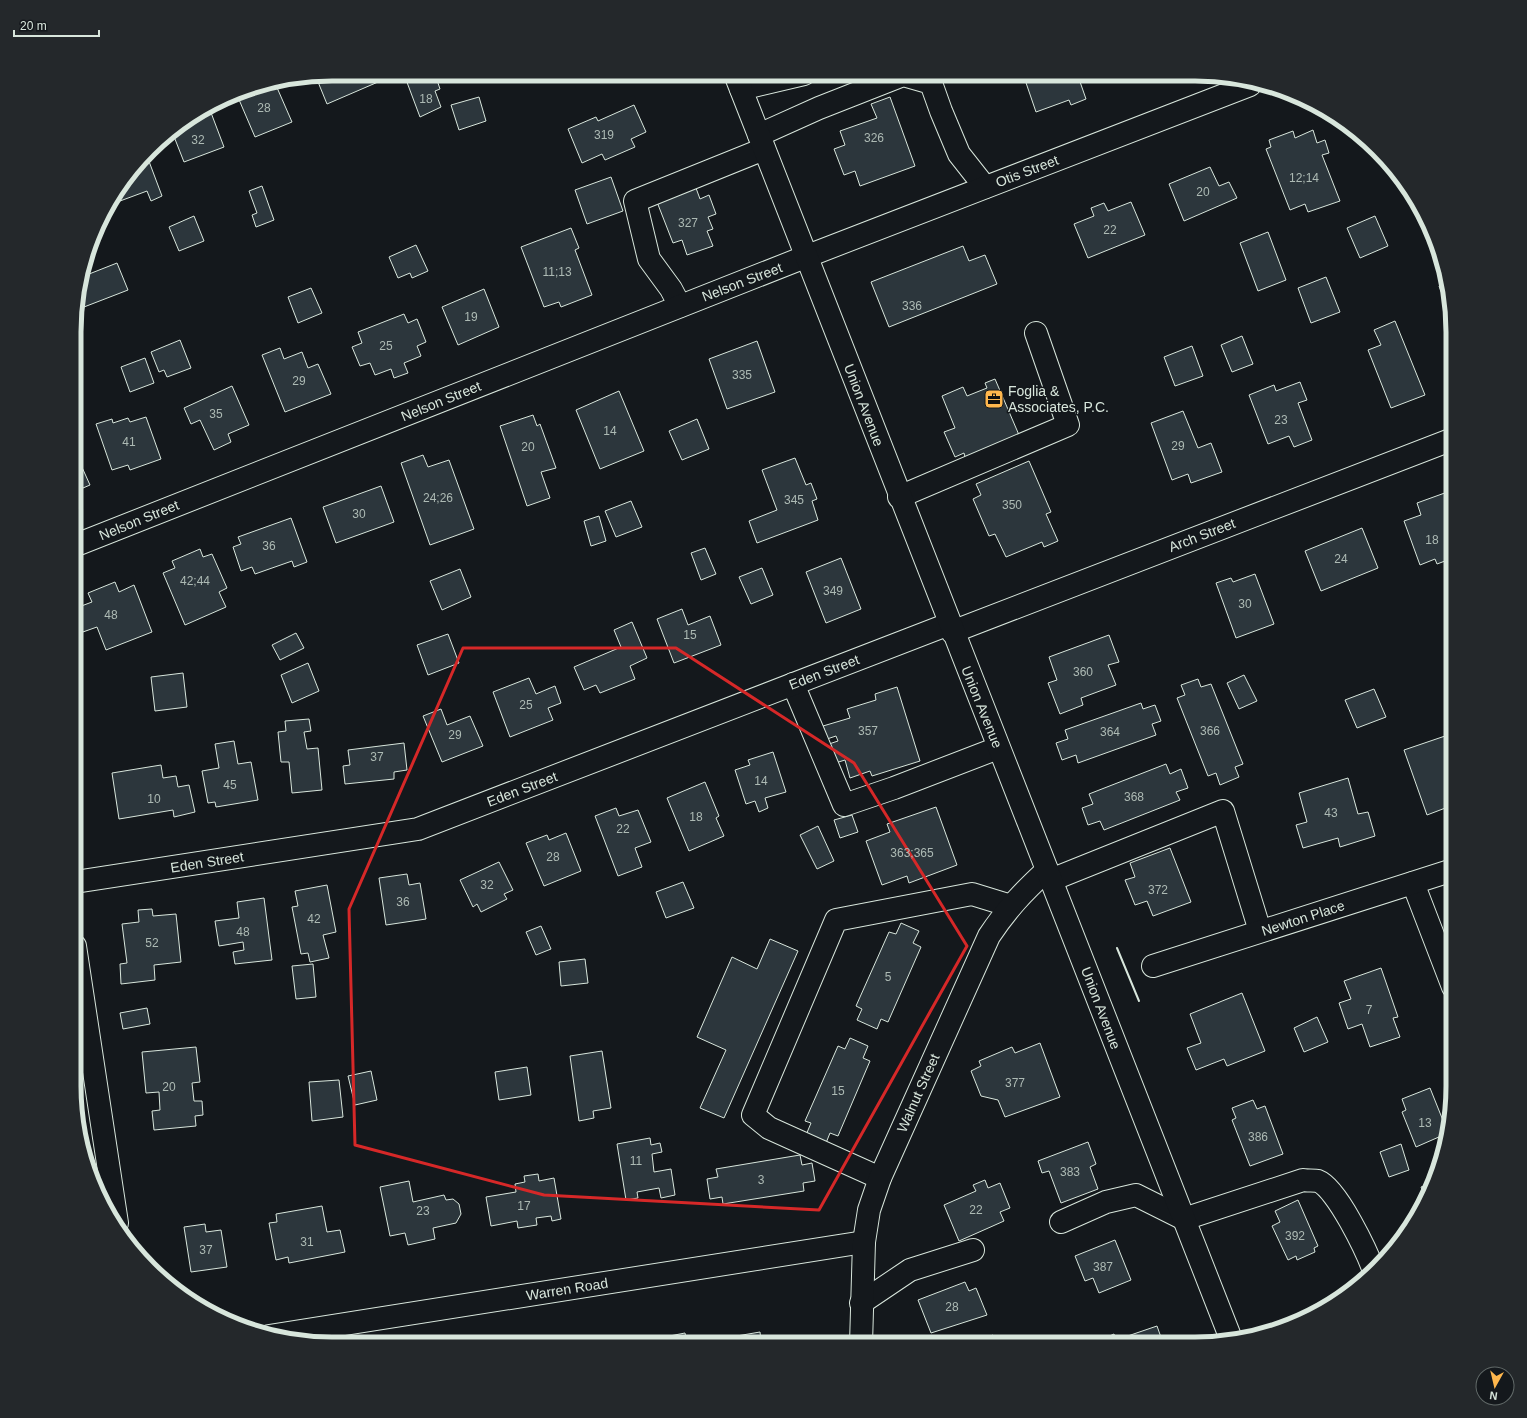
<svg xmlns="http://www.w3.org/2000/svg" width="1527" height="1418" viewBox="0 0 1527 1418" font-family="Helvetica,sans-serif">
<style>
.building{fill:#2c363c;stroke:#d8e6dc}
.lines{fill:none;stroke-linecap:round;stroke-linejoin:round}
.minor-casing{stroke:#d8e6dc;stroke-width:24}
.major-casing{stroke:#d8e6dc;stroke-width:24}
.minor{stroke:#14181c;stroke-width:22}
.major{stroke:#14181c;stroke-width:22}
.wall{stroke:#d8e6dc;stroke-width:2}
.marked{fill:none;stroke:#d62828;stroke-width:3;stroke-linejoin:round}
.labels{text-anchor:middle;stroke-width:3;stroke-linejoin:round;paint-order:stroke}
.number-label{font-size:12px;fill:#adbab4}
.street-label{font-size:14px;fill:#d8e6dc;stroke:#14181c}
.poi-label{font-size:14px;fill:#d8e6dc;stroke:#14181c;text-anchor:start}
.rim{fill:none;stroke:#d8e6dc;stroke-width:5}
</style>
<rect width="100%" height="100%" fill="#14181c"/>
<g class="building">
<path d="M332,74H375L378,82L327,104L316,77Z"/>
<path d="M396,74H435L440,89L435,91L441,107L420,117L405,77L398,79Z"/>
<path d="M1023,74H1062L1065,81L1078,76L1086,99L1071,105L1069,100L1036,112Z"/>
<path d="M275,83L292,122L255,137L237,95L249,88Z"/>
<path d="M479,97L486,121L459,130L451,105Z"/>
<path d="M890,97L915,166L860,186L855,171L844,175L834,149L845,145L840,131L877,118L871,104Z"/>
<path d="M634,105L646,132L631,139L635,147L605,160L602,154L582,163L568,129L596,117L598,121Z"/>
<path d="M210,110L224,147L184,162L173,134L185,129L183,126Z"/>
<path d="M1313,130L1317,143L1325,140L1329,153L1322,155L1340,201L1308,212L1305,204L1290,210L1266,149L1271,147L1269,140L1293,131L1295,138Z"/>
<path d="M147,156L162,196L151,201L147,191L120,201L117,193Z"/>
<path d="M1210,167L1219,186L1229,182L1237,198L1184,221L1169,184Z"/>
<path d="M611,177L623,211L587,224L575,190Z"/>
<path d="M262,186L274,220L256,227L252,215L257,213L249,191Z"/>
<path d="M696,188L700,199L709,195L716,214L708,217L713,229L707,231L713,246L687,255L682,240L673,243L657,202Z"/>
<path d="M1131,202L1145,235L1088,258L1074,224L1094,216L1091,208L1104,203L1108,211Z"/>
<path d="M194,216L204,241L179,251L169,227Z"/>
<path d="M1375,216L1388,246L1360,258L1347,228Z"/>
<path d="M571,228L579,248L575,250L592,295L561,307L559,302L544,307L521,247Z"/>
<path d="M1268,232L1286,280L1258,291L1240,243Z"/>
<path d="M416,245L428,271L412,278L410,273L398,278L389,257Z"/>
<path d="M963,246L969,261L985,255L997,284L889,327L871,282Z"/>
<path d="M117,263L128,290L84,307L78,293L84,276Z"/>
<path d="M1326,277L1340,312L1311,323L1298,288Z"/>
<path d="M1445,284L1451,309L1448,310L1439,286Z"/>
<path d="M311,288L322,313L298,323L288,297Z"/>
<path d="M484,289L499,327L458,345L442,307Z"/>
<path d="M404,314L408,323L417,319L426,342L417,346L421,356L404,363L408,373L394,378L391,369L375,375L370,363L360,366L352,347L362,343L358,332Z"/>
<path d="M1395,321L1425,395L1391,408L1368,350L1381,345L1374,330Z"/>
<path d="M1242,336L1253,364L1232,372L1221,345Z"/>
<path d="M180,340L191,368L167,377L164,370L159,372L151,352Z"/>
<path d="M757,341L775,392L727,409L709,359Z"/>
<path d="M1192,346L1203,376L1175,386L1164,357Z"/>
<path d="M280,348L284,359L302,352L308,368L318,364L331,394L285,412L262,355Z"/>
<path d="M145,358L154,383L130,392L121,367Z"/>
<path d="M995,379L1019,435L965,457L964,453L955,457L944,432L955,428L942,396L963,387L967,396L987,388L985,383Z"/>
<path d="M1300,382L1307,400L1298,403L1312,440L1294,447L1289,436L1268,444L1249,395L1274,385L1276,391Z"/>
<path d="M232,386L249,425L228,434L231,442L214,450L200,420L191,424L184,408Z"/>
<path d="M619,391L644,451L600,469L576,410Z"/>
<path d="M1183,411L1198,448L1211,443L1222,472L1191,483L1188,474L1172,480L1151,423Z"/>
<path d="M533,415L537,426L540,424L556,468L541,472L550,498L527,506L500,426Z"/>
<path d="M146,417L161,459L130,470L128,465L112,470L96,424L112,419L113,423L128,418L130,422Z"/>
<path d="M697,419L709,449L682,460L669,431Z"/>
<path d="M76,454L90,485L76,491Z"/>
<path d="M423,455L428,467L449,460L474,529L430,545L401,463Z"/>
<path d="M795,458L806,485L811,483L817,499L812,501L818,520L757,543L749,521L777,510L762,470Z"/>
<path d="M1029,461L1051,512L1046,514L1058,541L1044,547L1042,542L1006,557L995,534L989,536L973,499L981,495L976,484Z"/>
<path d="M381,486L394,522L336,543L323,507Z"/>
<path d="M1453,490V558L1437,564L1435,559L1420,565L1404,521L1421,515L1417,503Z"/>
<path d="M631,501L642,527L616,537L605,511Z"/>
<path d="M599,516L606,541L591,546L584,521Z"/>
<path d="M291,518L307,562L294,567L292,561L255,574L252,567L241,571L233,547L241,544L238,537Z"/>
<path d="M1362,528L1378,568L1321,591L1305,551Z"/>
<path d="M705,548L716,574L701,580L691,553Z"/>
<path d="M200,549L203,557L212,554L227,588L219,592L226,607L185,625L163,573L175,568L172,561Z"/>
<path d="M841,558L861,609L826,623L806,572Z"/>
<path d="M762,568L773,595L751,604L739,577Z"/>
<path d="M460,569L471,597L442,610L430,581Z"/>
<path d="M1255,574L1274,624L1236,638L1216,583L1231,578L1233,582Z"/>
<path d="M115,582L119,592L134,585L152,632L106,650L97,627L80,633L76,622V608L92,602L88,593Z"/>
<path d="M682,609L688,625L710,616L721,645L674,663L657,619Z"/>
<path d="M632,622L647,658L630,666L635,679L600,693L596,685L584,690L574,667L621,647L614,630Z"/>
<path d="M296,633L304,648L280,660L272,645Z"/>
<path d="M448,634L459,663L428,675L417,645Z"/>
<path d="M1109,635L1119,662L1108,665L1116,685L1081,698L1083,705L1060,714L1048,683L1057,680L1049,657Z"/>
<path d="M308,663L319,691L292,703L281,675Z"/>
<path d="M183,673L187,707L155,711L151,677Z"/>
<path d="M1244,675L1257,701L1239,709L1227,683Z"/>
<path d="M529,678L536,694L555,686L561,703L548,708L553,720L510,737L493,692Z"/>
<path d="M1198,679L1201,687L1211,684L1243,764L1235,767L1239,777L1220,785L1216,773L1208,776L1177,698L1185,695L1181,685Z"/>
<path d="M897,687L920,761L872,776L870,771L850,778L845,760L832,764L826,745L838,741L836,736L827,739L823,726L850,718L847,709L876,700L875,694Z"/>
<path d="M1374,689L1386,717L1357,728L1345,700Z"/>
<path d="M1141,703L1143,709L1155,705L1161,721L1152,724L1156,735L1078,763L1076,755L1062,760L1056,743L1068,739L1065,730Z"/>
<path d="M441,709L447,725L470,716L483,746L442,762L423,716Z"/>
<path d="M309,719L311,731L304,732L307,749L318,748L322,790L292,793L289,762H281L278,732L286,731L285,721Z"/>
<path d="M1448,735L1453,748V818H1451L1448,807L1427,815L1404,750Z"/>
<path d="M234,741L238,764L251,762L258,800L216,807L215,802L208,803L202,771L219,768L215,744Z"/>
<path d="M404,743L407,770L394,772V779L345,784L343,766L350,765L348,750Z"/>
<path d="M773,752L786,792L765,798L768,808L759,812L755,801L746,804L735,770L750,765L748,760Z"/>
<path d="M1166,764L1170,774L1181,769L1188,788L1176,792L1180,800L1104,830L1100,821L1088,825L1082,808L1093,804L1089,794Z"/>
<path d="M161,765L163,778L176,776L178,787L189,785L195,812L174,817L173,810L119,819L112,773Z"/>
<path d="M1348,778L1358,814L1368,812L1375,836L1340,847L1338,838L1303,848L1296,825L1307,822L1299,793Z"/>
<path d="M705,782L719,816L716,818L724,836L689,851L667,798Z"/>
<path d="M936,807L957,865L909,883L907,876L882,885L866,841L890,832L887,824Z"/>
<path d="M616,808L619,816L638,810L651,842L635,848L642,867L618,876L595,816Z"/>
<path d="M852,815L858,832L840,838L834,820Z"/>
<path d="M818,826L834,861L817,869L800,835Z"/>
<path d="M566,833L581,871L544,886L526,843L547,835L549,840Z"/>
<path d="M1170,848L1191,902L1153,916L1147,901L1135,905L1125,880L1135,877L1130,863Z"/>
<path d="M499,862L513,890L504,894L507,899L481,912L477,904L473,907L460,880Z"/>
<path d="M407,874L409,885L420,883L426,919L386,925L379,878Z"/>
<path d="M683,882L694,908L666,918L656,892Z"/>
<path d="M327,885L336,932L323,935L329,958L310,962L308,953L301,954L292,907L298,906L295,891Z"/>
<path d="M264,898L272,960L235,964L233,952L244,950L243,942L219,946L215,921L239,918L237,902Z"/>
<path d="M152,909L153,916L176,914L181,962L154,965L155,980L121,984L120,964L127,963L122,924L139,922L138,910Z"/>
<path d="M901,923L919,931L913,943L921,947L888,1022L881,1019L877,1029L857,1020L862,1009L856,1006L889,932L896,934Z"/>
<path d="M541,926L551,949L536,955L526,932Z"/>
<path d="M770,939L798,951L724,1118L700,1108L726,1050L697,1037L732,957L757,969Z"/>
<path d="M585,959L588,983L561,986L559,962Z"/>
<path d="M313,964L316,997L296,999L292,966Z"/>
<path d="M1381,968L1398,1017L1393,1018L1400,1037L1370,1047L1362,1024L1348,1029L1339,1003L1351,999L1344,981Z"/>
<path d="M1242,993L1265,1051L1227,1066L1224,1059L1196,1070L1187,1048L1201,1043L1190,1014Z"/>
<path d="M147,1008L150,1024L123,1029L120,1013Z"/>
<path d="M1317,1017L1328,1042L1304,1052L1294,1028Z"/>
<path d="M850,1038L868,1046L863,1058L870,1061L838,1136L830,1133L826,1143L806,1135L811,1123L805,1121L838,1046L845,1049Z"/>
<path d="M1040,1043L1060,1097L1005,1117L998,1100L981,1096L971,1071L981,1066L979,1061L1012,1047L1015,1053Z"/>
<path d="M196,1047L200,1082L192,1083L194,1101H202L203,1115L195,1116L196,1126L154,1130L152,1111L160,1110L159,1092L146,1093L142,1052Z"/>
<path d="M602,1051L611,1108L593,1111L594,1118L579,1121L570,1056Z"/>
<path d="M527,1067L531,1095L499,1100L495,1072Z"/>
<path d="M371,1071L377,1100L355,1105L348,1076Z"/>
<path d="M339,1080L343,1117L312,1121L309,1082Z"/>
<path d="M1430,1088L1448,1133L1416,1147L1402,1112L1406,1110L1402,1099Z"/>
<path d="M1253,1100L1257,1109L1265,1106L1283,1154L1250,1166L1232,1120L1236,1118L1232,1108Z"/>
<path d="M650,1138L651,1145L660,1143L662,1152L652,1154L654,1172L671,1169L675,1195L661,1198L659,1188L637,1192L638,1198L626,1200L617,1144Z"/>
<path d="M1088,1142L1096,1164L1090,1167L1098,1189L1061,1203L1049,1171L1042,1173L1038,1161Z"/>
<path d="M1401,1144L1409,1170L1389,1177L1380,1152Z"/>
<path d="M800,1155L802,1165L812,1163L815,1181L803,1183L804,1191L723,1204L722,1197L710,1199L707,1179L718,1177L716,1169Z"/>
<path d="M538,1174L539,1181L554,1178L561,1219L552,1221L551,1216L536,1218L537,1225L518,1228L517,1221L491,1226L486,1197L516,1192L515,1184L525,1182L524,1176Z"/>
<path d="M985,1180L988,1188L1000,1183L1010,1208L1000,1212L1004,1221L959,1241L944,1205L976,1191L973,1185Z"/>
<path d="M409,1181L413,1202L444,1195L446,1200L453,1199L459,1204L461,1214L456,1223L433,1228L435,1239L408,1245L405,1233L390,1236L380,1187Z"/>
<path d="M1432,1183L1427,1199L1426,1200L1421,1187Z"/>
<path d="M1298,1200L1318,1246L1314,1248L1315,1252L1297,1260L1296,1256L1288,1260L1272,1226L1280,1222L1275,1211Z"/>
<path d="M322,1206L327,1232L340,1230L345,1252L289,1263L288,1257L276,1260L269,1223L277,1222L276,1214Z"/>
<path d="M205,1224L206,1232L221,1230L227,1267L191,1272L184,1227Z"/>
<path d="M1115,1240L1131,1280L1099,1293L1093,1278L1085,1281L1075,1256Z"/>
<path d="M965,1282L969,1291L976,1288L987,1315L931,1333L918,1300Z"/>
<path d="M1157,1326L1163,1343L1107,1344L1105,1338L1114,1334L1116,1340Z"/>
<path d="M760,1332L761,1341L787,1336L788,1344H726L725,1338Z"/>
<path d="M685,1333L687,1344H655L654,1339Z"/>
<path d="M993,1335L997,1344H973Z"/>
</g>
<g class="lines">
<g class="minor-casing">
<g id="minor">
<path d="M741,89L804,74"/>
<path d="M759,135L819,108L903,75L931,83L941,111L959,154L985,187"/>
<path d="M680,306L671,289L649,259L635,201L764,149"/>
<path d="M899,497L1068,425L1036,333"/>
<path d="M76,545L805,257L1250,85"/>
<path d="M952,632L1453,439"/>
<path d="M793,684L844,805L894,788L998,748"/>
<path d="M1051,880L1223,811L1260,931"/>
<path d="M75,882L418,829L949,624"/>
<path d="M1413,883L1453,987"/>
<path d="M75,946L117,1223"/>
<path d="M1153,966L1453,870"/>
<path d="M880,1178L769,1128L753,1115L836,920L972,894L1011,906"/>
<path d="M1061,1222L1106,1202L1136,1195L1184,1219L1303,1180C1307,1181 1314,1180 1318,1181C1337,1188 1367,1252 1374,1271"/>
<path d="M861,1303L910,1270L973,1250"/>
<path d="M269,1336L864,1242"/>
<path d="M861,1344L864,1242L869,1210L880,1178L989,936C1007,909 1023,892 1047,870"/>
</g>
</g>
<g class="major-casing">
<path id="major" d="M735,74C898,497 1065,918 1231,1339"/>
</g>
<use href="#minor" class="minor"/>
<use href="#major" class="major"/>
<path class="wall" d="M1117,948L1139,1001"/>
</g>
<path class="marked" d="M463,648H676L854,763L967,946L819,1210L544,1195L355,1145L349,909Z"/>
<defs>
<g id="office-square" transform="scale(1)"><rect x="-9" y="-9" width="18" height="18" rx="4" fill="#ffb74d" stroke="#14181c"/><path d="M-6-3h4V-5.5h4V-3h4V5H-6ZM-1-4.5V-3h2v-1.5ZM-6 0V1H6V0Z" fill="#111"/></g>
</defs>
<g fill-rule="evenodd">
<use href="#office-square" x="994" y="399"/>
</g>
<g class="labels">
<g class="number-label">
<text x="426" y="103">18</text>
<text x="264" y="112">28</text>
<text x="604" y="139">319</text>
<text x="874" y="142">326</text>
<text x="198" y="144">32</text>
<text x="1304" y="182">12;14</text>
<text x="1203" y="196">20</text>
<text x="688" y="227">327</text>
<text x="1110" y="234">22</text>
<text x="557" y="276">11;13</text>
<text x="912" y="310">336</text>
<text x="471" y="321">19</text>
<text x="386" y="350">25</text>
<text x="742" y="379">335</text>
<text x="299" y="385">29</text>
<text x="216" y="418">35</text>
<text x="1281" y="424">23</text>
<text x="610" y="435">14</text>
<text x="129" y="446">41</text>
<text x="1178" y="450">29</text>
<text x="528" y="451">20</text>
<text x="438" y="502">24;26</text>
<text x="794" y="504">345</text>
<text x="1012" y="509">350</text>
<text x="359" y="518">30</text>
<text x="1432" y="544">18</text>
<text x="269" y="550">36</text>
<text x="1341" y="563">24</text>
<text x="195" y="585">42;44</text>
<text x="833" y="595">349</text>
<text x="1245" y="608">30</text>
<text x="111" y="619">48</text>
<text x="690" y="639">15</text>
<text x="1083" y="676">360</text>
<text x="526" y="709">25</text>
<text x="868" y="735">357</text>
<text x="1210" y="735">366</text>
<text x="1110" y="736">364</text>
<text x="455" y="739">29</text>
<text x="377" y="761">37</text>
<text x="761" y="785">14</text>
<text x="230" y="789">45</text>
<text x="1134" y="801">368</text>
<text x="154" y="803">10</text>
<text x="1331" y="817">43</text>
<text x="696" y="821">18</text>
<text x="623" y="833">22</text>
<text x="912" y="857">363;365</text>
<text x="553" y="861">28</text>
<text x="487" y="889">32</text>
<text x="1158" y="894">372</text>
<text x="403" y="906">36</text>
<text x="314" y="923">42</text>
<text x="243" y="936">48</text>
<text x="152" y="947">52</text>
<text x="888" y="981">5</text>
<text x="1369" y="1014">7</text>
<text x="1015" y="1087">377</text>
<text x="169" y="1091">20</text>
<text x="838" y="1095">15</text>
<text x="1425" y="1127">13</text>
<text x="1258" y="1141">386</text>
<text x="636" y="1165">11</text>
<text x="1070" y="1176">383</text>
<text x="761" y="1184">3</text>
<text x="524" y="1210">17</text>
<text x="976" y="1214">22</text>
<text x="423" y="1215">23</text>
<text x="1295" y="1240">392</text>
<text x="307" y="1246">31</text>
<text x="206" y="1254">37</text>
<text x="1103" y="1271">387</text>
<text x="952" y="1311">28</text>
</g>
<g class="street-label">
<text transform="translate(1027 171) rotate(-21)" y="5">Otis Street</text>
<text transform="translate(742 282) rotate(-21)" y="5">Nelson Street</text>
<text transform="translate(441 401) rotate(-22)" y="5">Nelson Street</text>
<text transform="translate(864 405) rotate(69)" y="5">Union Avenue</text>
<text transform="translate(139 520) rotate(-22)" y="5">Nelson Street</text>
<text transform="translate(1202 535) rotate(-21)" y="5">Arch Street</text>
<text transform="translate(824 672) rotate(-21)" y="5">Eden Street</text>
<text transform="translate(982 707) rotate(68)" y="5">Union Avenue</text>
<text transform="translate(522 789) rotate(-21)" y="5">Eden Street</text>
<text transform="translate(207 862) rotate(-9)" y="5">Eden Street</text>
<text transform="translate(1303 918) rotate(-18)" y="5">Newton Place</text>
<text transform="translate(1101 1008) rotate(69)" y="5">Union Avenue</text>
<text transform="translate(918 1093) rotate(-66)" y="5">Walnut Street</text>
<text transform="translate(567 1289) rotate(-9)" y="5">Warren Road</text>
</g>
<g class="poi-label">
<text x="1008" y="396">Foglia &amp;<tspan x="1008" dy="16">Associates, P.C.</tspan></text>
</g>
</g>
<path d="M0 0H1527V1418H0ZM332 81H1195A251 251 0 0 1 1446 332V1086A251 251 0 0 1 1195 1337H332A251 251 0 0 1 81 1086V332A251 251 0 0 1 332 81Z" fill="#24282b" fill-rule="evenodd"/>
<path class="rim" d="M332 81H1195A251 251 0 0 1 1446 332V1086A251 251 0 0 1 1195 1337H332A251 251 0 0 1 81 1086V332A251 251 0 0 1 332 81Z"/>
<g transform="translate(1495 1386) rotate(188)"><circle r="19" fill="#14181c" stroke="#626a69"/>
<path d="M0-3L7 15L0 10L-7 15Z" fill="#ffb74d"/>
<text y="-6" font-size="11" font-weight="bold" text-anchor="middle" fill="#d8e6dc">N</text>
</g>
<path d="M14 30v6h85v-6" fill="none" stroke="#d8e6dc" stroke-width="2"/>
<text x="20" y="30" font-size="12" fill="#d8e6dc" stroke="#14181c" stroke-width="3" paint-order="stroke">20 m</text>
</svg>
